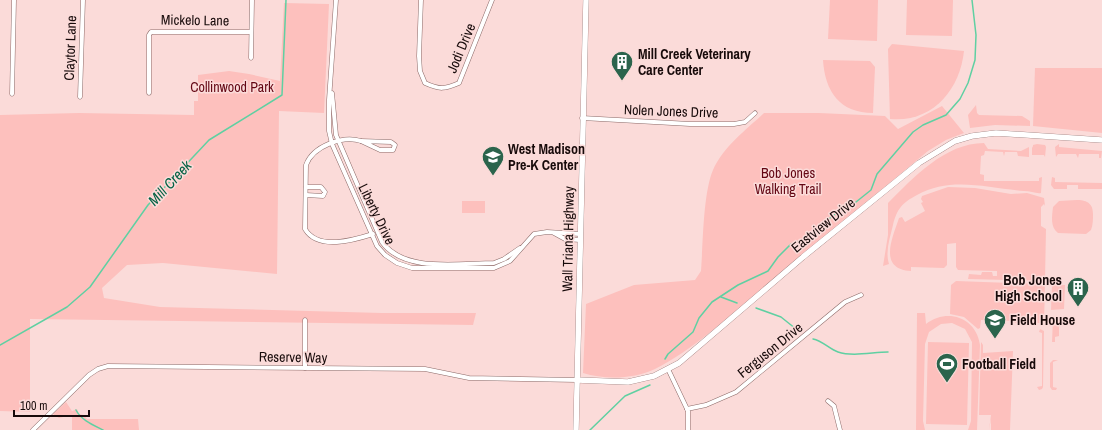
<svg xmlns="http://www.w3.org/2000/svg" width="1102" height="430" viewBox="0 0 1102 430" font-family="'Archivo Narrow',sans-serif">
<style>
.green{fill:#fdc0bd}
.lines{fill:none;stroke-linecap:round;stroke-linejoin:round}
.stream{stroke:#5fd0a2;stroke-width:1.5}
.street-casing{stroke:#8c6a68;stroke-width:5}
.secondary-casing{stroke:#8c6a68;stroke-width:6}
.street{stroke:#fff;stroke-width:4}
.secondary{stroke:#fff;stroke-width:5.5}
.labels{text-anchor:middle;stroke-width:3;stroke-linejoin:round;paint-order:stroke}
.street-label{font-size:14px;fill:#170a0a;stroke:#fbdbd9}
.poi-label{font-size:14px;font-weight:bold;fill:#170a0a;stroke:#fbdbd9;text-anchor:start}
.park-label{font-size:14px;fill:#630613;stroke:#fbdbd9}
.water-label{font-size:15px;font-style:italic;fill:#046244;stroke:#fbdbd9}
</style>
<rect width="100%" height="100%" fill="#fbdbd9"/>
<g class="green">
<path d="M830,0H878L877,41L828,39Z"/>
<path d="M907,0H953L952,36L906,35Z"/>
<path d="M284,3L329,4L324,113L279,111L277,274L163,263L127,265L102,288L104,298L160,307L382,313H476L473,325L30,319V412L0,411V115L79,113L194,115V101H198V75L229,71L249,74L280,81Z"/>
<path d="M892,44L964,51C960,90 932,123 890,119L888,49Z"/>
<path d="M823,60L870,61L875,67L873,113C840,113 825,92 823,60Z"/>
<path d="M1035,68H1102V133L1033,126Z"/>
<path d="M976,105L977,113L979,115L1022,116L1030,121V126L995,125L970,128L968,115Z"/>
<path d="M942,106L964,133L946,140L928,151C875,196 820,240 767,285C734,312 692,351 655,369C634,379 605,380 583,373L586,304L634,285L695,280L701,271C703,245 703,193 713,170C723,147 746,130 764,113H819L885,116L898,129Z"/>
<path d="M984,143L988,149L1021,151L1029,147V157L1018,156L1017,152H1005L1004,156L1003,152L985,151L984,155L981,156L980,174L984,175V181H1039V178L1042,177L1041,193C1037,194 1030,191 1024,191C987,188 951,176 917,195C902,203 897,209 893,225C890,238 885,251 889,264L883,266L888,235V203C913,178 945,143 984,143Z"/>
<path d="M1037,144L1045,145L1046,147L1045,157L1044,155H1032V146L1033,148V145Z"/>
<path d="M1059,144V147L1102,151L1101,158H1099V154H1079L1078,158L1076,154H1058L1056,157L1055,147Z"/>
<path d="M1052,177L1055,178V182L1102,183V189H1078V185H1067V189H1054L1051,185Z"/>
<path d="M948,187L975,188L1011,194L1027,193L1044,198L1045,206L1044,204L1041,207V226L1046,229L1045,280L1043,281L968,279L969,274L981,275L982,272H992L993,276H997V271L958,270L956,267V243L947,244V265L944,268L911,267V271C878,269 892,239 899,218L902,217L905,222L925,211L921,203L923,202L921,199L922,196Z"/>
<rect x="462" y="201" width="23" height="12"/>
<path d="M1059,201C1073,201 1093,195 1093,214C1093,219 1093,225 1091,230L1086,234L1058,233C1050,227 1052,216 1053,207Z"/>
<path d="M956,281L1043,284L1045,285L1044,323H1015L1014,321L981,320L980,328L978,329L964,317L950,314L951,285Z"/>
<path d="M1052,285H1065L1064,309L1051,310Z"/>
<path d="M917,313H925L926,324C947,308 976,317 980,345L977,430H968L971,421L972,342L965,329L952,323L941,324L929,332L925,344L923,421L925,430H916Z"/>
<path d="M1053,318H1055V323H1059V336L1055,337V342H1052Z"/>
<path d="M1040,329L1044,331L1043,387L1042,389L1039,390L1037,387L1042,386V333L1039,332Z"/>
<path d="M928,342L969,343L967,425L926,424Z"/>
<path d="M981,342L983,345V353L1013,351L1010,430H991V419L989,430L991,415H979Z"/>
<path d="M1053,360H1058L1053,362V387L1057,388L1056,390H1052L1050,387V363Z"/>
<path d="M66,402L72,411L77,409L79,414L84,415L87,419H138L139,430H72V415L59,418L53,414Z"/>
</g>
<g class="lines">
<g class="stream">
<path d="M721,297L737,303"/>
<path d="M756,308L781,317L796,329"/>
<path d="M813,339C823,341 829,349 838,352C853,357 873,352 888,352"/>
<path d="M0,345L67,307L90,287L148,205L209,140L282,95L286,0"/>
<path d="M665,359L668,354L693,332L699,318L712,302L738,285L768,271L778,257L791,244L808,238L818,227L834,215L851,206L871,190L877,174L913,132L923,125L946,115L960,99L968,83L975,60L976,35L972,0"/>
<path d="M76,410C81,420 93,425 103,430"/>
<path d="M590,430L625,396L650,385"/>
</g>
<g class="street-casing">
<g id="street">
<path d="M336,0L329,100V131L332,144L377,246L385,255L397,263L412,268H494L510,261L534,234L547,232L580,234"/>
<path d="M421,0L419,56L420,71L425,83C440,90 445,89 459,83L492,0"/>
<path d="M251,58L252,0"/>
<path d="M149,93V35L151,32H251"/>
<path d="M332,93L336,135L382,242C404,273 459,263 494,263L504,259L520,248"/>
<path d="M12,94L14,0"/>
<path d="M80,97L83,0"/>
<path d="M582,118L690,124H734L745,122L755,113"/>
<path d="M361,141C343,135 313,146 306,165L305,229C318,251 354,240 373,234"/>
<path d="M361,141L391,142L395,145L393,150H380Z"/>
<path d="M306,195L323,196L325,192L321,187H306"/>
<path d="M554,233L565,239L580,240"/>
<path d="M305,368V320"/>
<path d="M668,369L688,411V430"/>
<path d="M828,401L834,406L840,430"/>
<path d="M687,409L706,405L736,392L845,302L861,295"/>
<path d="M33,430L89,375L98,369L108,366L425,369L469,378L577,380"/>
</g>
</g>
<g class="secondary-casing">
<g id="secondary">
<path d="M577,380L628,382L654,376L679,363L803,257L919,163L955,141L972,136L996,133L1102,140"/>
<path d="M576,430L586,0"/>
</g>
</g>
<use href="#street" class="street"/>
<use href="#secondary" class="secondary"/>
</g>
<defs>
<g id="building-pin" transform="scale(1.15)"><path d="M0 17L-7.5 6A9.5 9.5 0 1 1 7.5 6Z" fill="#2b644c" stroke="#fbdbd9"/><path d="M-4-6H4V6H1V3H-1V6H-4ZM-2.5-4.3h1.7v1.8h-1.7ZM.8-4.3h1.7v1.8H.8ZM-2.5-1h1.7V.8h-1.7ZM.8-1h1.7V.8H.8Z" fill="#fff"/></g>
<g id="school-pin" transform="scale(1.15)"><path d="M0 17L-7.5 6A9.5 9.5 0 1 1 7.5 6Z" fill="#2b644c" stroke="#fbdbd9"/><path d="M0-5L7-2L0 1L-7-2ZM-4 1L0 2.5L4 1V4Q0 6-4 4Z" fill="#fff"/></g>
<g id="stadium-pin" transform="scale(1.15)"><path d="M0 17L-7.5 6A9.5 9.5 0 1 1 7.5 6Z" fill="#2b644c" stroke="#fbdbd9"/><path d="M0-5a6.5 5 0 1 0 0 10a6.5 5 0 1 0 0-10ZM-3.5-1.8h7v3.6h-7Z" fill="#fff"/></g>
</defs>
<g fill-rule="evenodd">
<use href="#building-pin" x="622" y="62"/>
<use href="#school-pin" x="493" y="157"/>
<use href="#building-pin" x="1078" y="288"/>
<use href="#school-pin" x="995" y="320"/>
<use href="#stadium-pin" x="947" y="364"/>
</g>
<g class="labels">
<g class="street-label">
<text transform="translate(195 20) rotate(1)" y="5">Mickelo Lane</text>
<text transform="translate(70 48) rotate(-88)" y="5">Claytor Lane</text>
<text transform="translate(461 48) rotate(-67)" y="5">Jodi Drive</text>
<text transform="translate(671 111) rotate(2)" y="5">Nolen Jones Drive</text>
<text transform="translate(377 214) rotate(64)" y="5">Liberty Drive</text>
<text transform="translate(823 225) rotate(-39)" y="5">Eastview Drive</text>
<text transform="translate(568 239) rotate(-89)" y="5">Wall Triana Highway</text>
<text transform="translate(770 350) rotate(-39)" y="5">Ferguson Drive</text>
<text transform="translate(293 357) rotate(1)" y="5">Reserve Way</text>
</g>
<g class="poi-label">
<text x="638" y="59">Mill Creek Veterinary<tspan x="638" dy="16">Care Center</tspan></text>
<text x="508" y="154">West Madison<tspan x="508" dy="16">Pre-K Center</tspan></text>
<text x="1062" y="285" text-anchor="end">Bob Jones<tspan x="1062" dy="16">High School</tspan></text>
<text x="1010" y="325">Field House</text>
<text x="962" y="369">Football Field</text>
</g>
<g class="park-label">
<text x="232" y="92">Collinwood Park</text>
<text x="788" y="178">Bob Jones<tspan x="788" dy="16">Walking Trail</tspan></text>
</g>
<g class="water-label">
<text transform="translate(170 183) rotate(-47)" y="5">Mill Creek</text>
</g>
</g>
<path d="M14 410v6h75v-6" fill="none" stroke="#170a0a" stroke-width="2"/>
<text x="20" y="410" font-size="12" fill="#170a0a" stroke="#fbdbd9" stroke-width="3" paint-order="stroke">100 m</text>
</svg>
